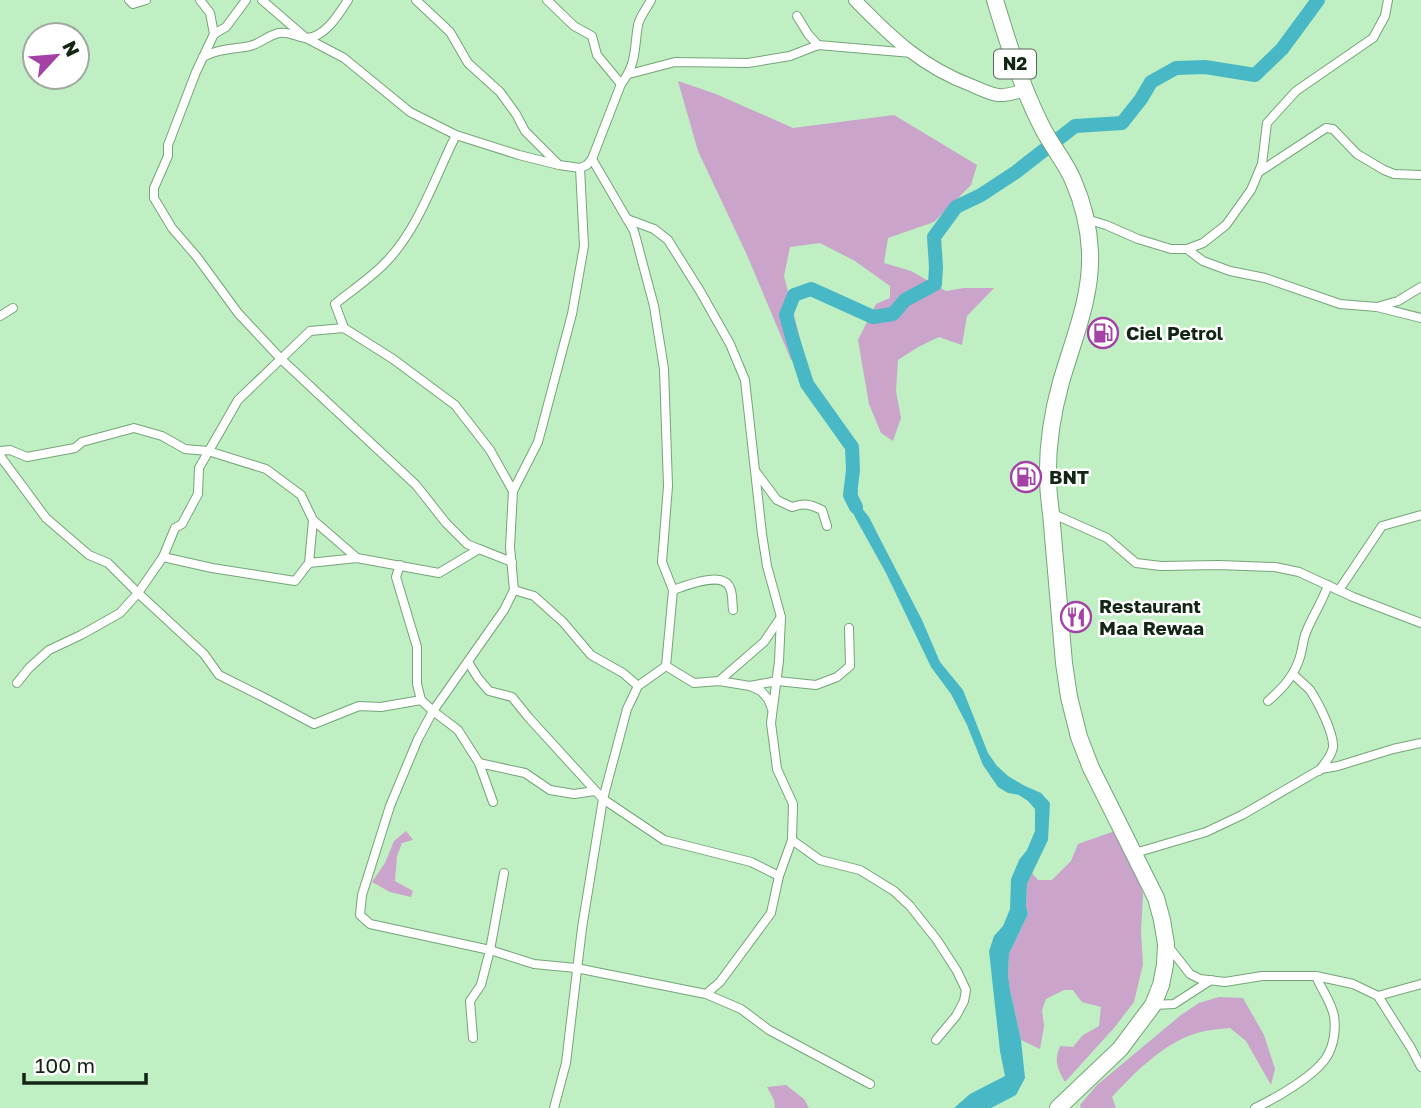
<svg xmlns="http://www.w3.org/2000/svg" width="1421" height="1108" viewBox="0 0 1421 1108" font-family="'Golos Text',sans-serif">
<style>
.green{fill:#caa4ca}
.water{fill:#49b8c6}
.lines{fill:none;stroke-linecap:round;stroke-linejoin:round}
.river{stroke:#49b8c6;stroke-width:14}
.street-casing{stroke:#76a47a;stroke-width:10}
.secondary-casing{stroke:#76a47a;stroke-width:14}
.highway-casing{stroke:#76a47a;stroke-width:18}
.street{stroke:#fff;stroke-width:8}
.secondary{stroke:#fff;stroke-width:12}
.highway{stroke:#fff;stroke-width:16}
.labels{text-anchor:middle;stroke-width:5;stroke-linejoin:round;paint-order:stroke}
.shield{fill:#fff;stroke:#5a665a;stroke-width:2}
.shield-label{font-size:18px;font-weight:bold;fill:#132514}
.poi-label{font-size:19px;font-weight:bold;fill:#132514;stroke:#fff;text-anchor:start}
</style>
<rect width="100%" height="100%" fill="#bfefc2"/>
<g class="green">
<path d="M678,81L716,94L793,128L894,115L977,165L971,185L934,222L888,238L884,263L911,271L946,291L964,288H994L967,316L962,345L939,337L918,347L898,360L896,391L901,418L893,441L881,433L869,404L858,340L876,304L890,298V286L855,261L820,243L790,247L784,276L806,362L791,360L747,255L698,151Z"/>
<path d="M406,831L413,840L402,843L397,856L395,881L413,891L411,897L390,892L372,882L385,863L394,841Z"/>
<path d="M1115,831L1136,872L1143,894L1141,932L1143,964L1134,1002L1114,1028L1065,1082C1057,1068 1054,1061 1060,1046L1073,1047L1083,1035L1099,1026L1101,1007L1082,1002L1073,990H1064L1046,999L1042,1010L1044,1026L1040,1049L1021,1040L1010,990L1008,975L1009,954L1028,914L1026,906L1027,884L1032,873L1038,880H1052L1071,861L1078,844Z"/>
<path d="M1219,997L1243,998L1264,1035L1275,1069L1271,1085L1246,1041L1230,1028C1219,1029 1207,1030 1197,1033C1165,1042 1134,1073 1112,1097L1116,1108H1081L1080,1105L1097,1085L1181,1015L1199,1003Z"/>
<path d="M786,1085L804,1099L809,1108H775L774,1100L767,1087Z"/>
</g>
<path class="water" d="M858,490L857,502L869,517L877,533L922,620L940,662L963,690L988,753L997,766L1008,776L1025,786L1041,793L1050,803L1048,840L1027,884L1026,906L1028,914L1009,954L1008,975L1010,990L1021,1040L1025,1078L1016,1095L991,1108H954L970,1094L1005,1076L1000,1051L989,951L994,936L1003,926L1010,909L1011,879L1019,860L1027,850L1035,831V809L1028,801L1019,795L1008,793L998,787L983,765L967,725L951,694L931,667L886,573L856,519L849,505L845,491Z"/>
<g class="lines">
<path class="river" d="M856,507L850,495L853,470L852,447L807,384L792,337L786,315L794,295L811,289L873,317L893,314L905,300L935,284L936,267L934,237L956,207L981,195L1016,172L1075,126L1122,123L1141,99L1151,82L1176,68L1205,67L1255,75L1282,49L1318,0"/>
<g class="street-casing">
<g id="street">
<path d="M129,0L133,4L146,0"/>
<path d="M200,0L210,13L214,34L196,72L168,145V156L154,188V198L172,228L197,257L238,313L281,359L416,485L446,523L467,544L479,549"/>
<path d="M262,0L306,38L344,58L410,112L456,135L519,155L559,165L580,168"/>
<path d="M416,0L450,32L468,63L500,92L516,114L525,131L557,163"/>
<path d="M547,0L574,26L592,36L597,55L621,84"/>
<path d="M797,16L808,34L818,45"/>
<path d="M214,34L226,27L246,0"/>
<path d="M203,57C217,49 234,49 250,46C260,44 268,35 279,33C289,31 296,37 305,38C324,39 339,14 348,0"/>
<path d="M629,74L675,62L748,63L790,56L818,45L912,53"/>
<path d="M1259,172L1326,128L1333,129L1357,154L1384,170L1394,174L1421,175"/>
<path d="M627,219L654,229L668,240L700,291L730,344L745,380L762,534L767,566L781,617L779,661L771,723L777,769L793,804L792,840L779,876L771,913L720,982L706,994L576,968L534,964L490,950L370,924L360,915L362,895L390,806L418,739L433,711L504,610L514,590L510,547L513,491L538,442L572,314L584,246L580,168L587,165L592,159L621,84C637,64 634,48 638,25C640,16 647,8 651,0"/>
<path d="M1086,219L1106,225L1138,239L1171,249H1187L1203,243L1226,225L1251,190L1262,164L1267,123L1296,91L1373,38L1385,16L1388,0"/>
<path d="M1187,249L1203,261L1230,271L1265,278L1340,304L1377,307L1421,318"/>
<path d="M1377,307L1398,301L1421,287"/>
<path d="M0,316L13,308"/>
<path d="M344,328L335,304C352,290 371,278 386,262C419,228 435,177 456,135"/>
<path d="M0,451L10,450L27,457L75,448L82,442L134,428L162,436L185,449L208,451L266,469L301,495L313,520L357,558"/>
<path d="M0,456L46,518L89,555L108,563L138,593L204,654L219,675L263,697L314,724L359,706L381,707L421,700L433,711L458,730L479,763L493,802"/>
<path d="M756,472L777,500L792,507C804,503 810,504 822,510L827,526"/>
<path d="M1051,513L1107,538L1136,563L1161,566L1218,565L1275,567L1299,572L1353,597L1421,623"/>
<path d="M163,557L212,568L295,581L309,563L357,558L439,573L479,549L512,562"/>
<path d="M309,563L313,520"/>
<path d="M400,565L396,577L417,647V684L421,700"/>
<path d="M514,590L534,596L563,622L591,655L623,673L638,686"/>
<path d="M673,590C685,586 723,570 730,588C733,594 732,603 733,610"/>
<path d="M1339,590L1382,526L1421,515"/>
<path d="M468,662L478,678L489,691L512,697L529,718L603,799L664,840L751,862L779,876"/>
<path d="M666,666L694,683L719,681L750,686L761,691L768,699L772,709"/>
<path d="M1294,675C1299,680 1305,685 1310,690C1318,702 1334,733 1333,747C1332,756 1324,764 1319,771"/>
<path d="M719,681L764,642L781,617"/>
<path d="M17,683L29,668L49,650L81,635L120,613L138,593L163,557L175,528L182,524L198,494L199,468L238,400L310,331L344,328L393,359L455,405L490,450L513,491"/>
<path d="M750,686L777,681L816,685L837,677L850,666L849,628"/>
<path d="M1268,701C1283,688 1294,676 1300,657C1302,650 1303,642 1305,635C1311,618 1322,603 1328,585"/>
<path d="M479,763L525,773L550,790L574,794L595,791"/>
<path d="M792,840L820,860L860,870L894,891L910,906L937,940L957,971L966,990L964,1001L956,1016L936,1040"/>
<path d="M1135,853L1206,832L1242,815L1321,769L1338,766L1393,749L1421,743"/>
<path d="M1168,946L1190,974L1200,979L1225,982L1262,976H1316L1353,984L1378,996L1411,1048L1421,1067"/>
<path d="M706,994L741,1009L769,1030L870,1084"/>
<path d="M1378,996L1421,984"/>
<path d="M1153,1005L1174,1004L1211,980"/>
<path d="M473,1038L470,1001L481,985L490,950L504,873"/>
<path d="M554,1108L566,1063L582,928L603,799L627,709L638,686L666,666L673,590L662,562L668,486L664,369L654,306L634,231L592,159"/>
<path d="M1255,1108C1276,1098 1313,1077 1326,1058C1334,1046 1336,1029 1334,1016C1331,1001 1321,989 1316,976"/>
</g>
</g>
<g class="secondary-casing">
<path id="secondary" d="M855,0C892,38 922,67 973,86C980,89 990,94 998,95C1007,96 1017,92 1025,90"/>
</g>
<g class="highway-casing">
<path id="highway" d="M995,0C1008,43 1021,85 1041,125C1050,144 1065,161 1073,180C1083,203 1089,228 1090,252C1092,297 1073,340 1061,382C1049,425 1044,468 1051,513L1064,663L1069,697L1079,737L1091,768L1156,898L1162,920L1166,944L1165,965L1161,985L1153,1005L1120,1049L1058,1108"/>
</g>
<use href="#street" class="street"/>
<use href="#secondary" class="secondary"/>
<use href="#highway" class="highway"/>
</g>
<defs>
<g id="fuel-ring" transform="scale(1.575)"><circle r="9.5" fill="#fff" stroke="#a441a7" stroke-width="1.5"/><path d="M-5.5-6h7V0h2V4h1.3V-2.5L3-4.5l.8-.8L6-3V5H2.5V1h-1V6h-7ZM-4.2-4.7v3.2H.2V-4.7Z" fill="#a441a7"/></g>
<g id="restaurant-ring" transform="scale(1.575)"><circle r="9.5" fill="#fff" stroke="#a441a7" stroke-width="1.5"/><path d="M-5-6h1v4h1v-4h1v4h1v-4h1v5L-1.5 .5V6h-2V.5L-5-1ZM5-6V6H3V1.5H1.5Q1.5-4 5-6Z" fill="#a441a7"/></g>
</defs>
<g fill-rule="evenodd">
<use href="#fuel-ring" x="1103" y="333"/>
<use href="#fuel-ring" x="1026" y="477"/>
<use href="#restaurant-ring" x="1076" y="617"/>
</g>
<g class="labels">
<rect class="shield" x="994" y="49.5" width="42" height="29" rx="5"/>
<g class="shield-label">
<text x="1015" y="70">N2</text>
</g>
<g class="poi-label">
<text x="1126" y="340">Ciel Petrol</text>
<text x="1049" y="484">BNT</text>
<text x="1099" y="613">Restaurant<tspan x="1099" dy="22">Maa Rewaa</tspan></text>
</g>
</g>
<g transform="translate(56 56) rotate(64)"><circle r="33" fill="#ffffff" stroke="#a1a8a1" stroke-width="2"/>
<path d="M0-5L12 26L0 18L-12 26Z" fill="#a441a7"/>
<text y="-10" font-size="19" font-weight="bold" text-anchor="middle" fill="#132514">N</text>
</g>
<path d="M24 1073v10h122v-10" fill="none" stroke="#132514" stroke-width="3.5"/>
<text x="35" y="1073" font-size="21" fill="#132514" stroke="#ffffff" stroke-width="5" paint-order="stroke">100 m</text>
</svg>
